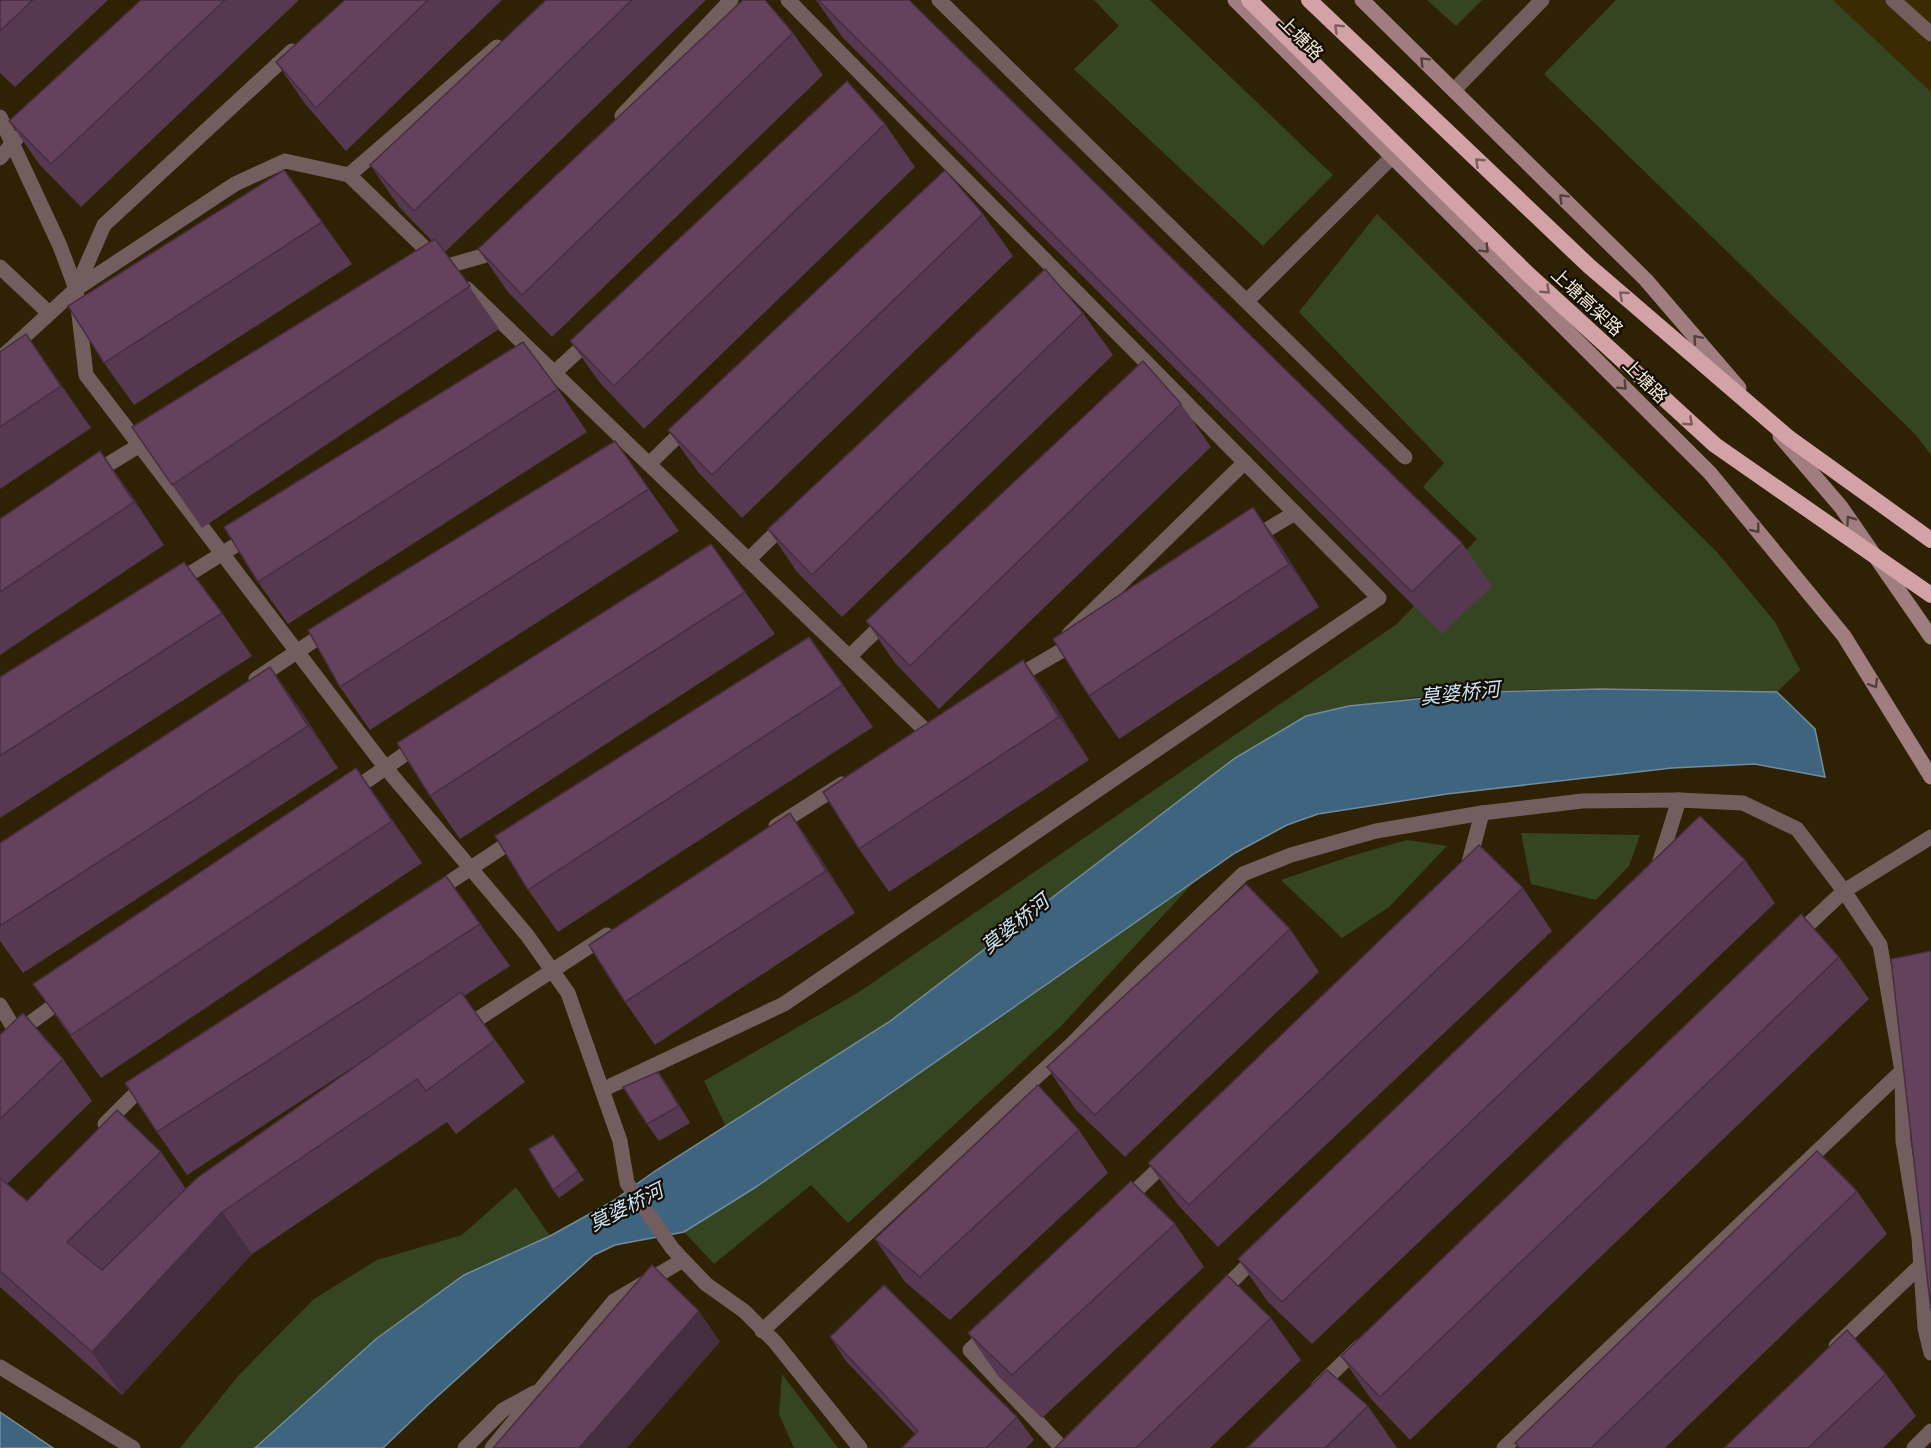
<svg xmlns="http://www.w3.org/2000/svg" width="1931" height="1448" viewBox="0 0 1931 1448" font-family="'PT Sans','Noto Sans SC',sans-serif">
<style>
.built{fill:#3b2a02}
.green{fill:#354522}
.water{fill:#3f6480;stroke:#748c9a;stroke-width:1.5}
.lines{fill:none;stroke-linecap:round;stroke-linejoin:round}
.service{stroke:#735e5f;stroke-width:15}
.secondary{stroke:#a07e80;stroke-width:15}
.trunk-bridge{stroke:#d3a2a6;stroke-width:16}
.wall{fill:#563950}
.shaded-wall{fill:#462e41}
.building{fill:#64425d;stroke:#462e41;stroke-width:1.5}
.oneway{stroke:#7c5e5d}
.oneway2{stroke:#523f3b}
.labels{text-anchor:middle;stroke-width:4.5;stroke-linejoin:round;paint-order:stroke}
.street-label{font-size:18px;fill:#f1e8d7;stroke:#120c03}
.water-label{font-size:20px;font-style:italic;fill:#cbe3f6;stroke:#120c03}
</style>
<rect width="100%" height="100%" fill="#2f2103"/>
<path class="built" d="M1833,0H1931V92Z"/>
<g class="green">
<path d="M1094,0H1150L1333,175L1263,246L1074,69L1119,26Z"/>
<path d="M1427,0H1482L1456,26Z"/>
<path d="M1616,0H1833L1931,92V455L1916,435L1544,74Z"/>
<path d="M1377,214L1717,552L1775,622L1800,670L1777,692C1621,689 1460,680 1306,716L889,1022L726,1127L704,1081L859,992L1397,624L1477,539L1423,487L1444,463L1299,312Z"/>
<path d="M1521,833L1640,835L1629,866L1596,900L1531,884Z"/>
<path d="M1407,840L1447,846L1389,907L1342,938L1281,880L1351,856Z"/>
<path d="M1193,883L1062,1025L848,1223L811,1185L714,1264L684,1232L756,1187Z"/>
<path d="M516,1187L550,1236L464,1275L376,1339L255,1448H180L239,1375L314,1299L377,1260L462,1235Z"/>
<path d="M782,1374L838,1448H794L793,1446L779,1414Z"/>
</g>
<g class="water">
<path d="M1600,689L1777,692L1815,729L1825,777L1755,764L1672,768L1447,794L1318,814L1287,825L1235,853L756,1187L684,1232L615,1245L594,1255L429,1404L383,1448H255L376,1339L464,1275L550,1236L613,1201L655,1171L889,1022L1235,758L1306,716L1349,706L1485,692Z"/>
<path d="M0,1412L53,1448H0Z"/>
</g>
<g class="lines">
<g class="service">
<path d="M939,0L1405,457"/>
<path d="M1893,0L1931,34"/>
<path d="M1454,90L1542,0"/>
<path d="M622,116L731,0"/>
<path d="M0,117L60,246L76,289L86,375L385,767L527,935L568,993L620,1141L627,1183L672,1248L683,1260"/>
<path d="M0,158L17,138"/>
<path d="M349,175L497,47"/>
<path d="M0,267L49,313"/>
<path d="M435,272L444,267L493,253L498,247"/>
<path d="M76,289L104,225L292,51"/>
<path d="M467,289L925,730"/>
<path d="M1247,301L1392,157"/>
<path d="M0,359L76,289L235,184L285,161L349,175L437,260"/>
<path d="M554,373L591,339"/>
<path d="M649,464L689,425"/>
<path d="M94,473L148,440"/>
<path d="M1251,539L1295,513"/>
<path d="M748,560L786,523"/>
<path d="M175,583L252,535"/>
<path d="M1069,634L1245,462"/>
<path d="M849,657L889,618"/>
<path d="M256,679L331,629"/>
<path d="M1013,679L1078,641"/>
<path d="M349,793L421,743"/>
<path d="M776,826L842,784"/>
<path d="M1467,870L1482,813"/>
<path d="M1654,871L1658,867L1679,800"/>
<path d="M433,893L518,837"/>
<path d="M1796,936L1844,891L1931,837"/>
<path d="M0,1005L16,1032"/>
<path d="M464,1028L607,935"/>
<path d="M0,1045L67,996"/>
<path d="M602,1090L784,1004L1379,598L788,0"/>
<path d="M105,1124L134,1095L149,1084"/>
<path d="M1125,1201L1168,1160"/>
<path d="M1218,1295L1258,1255"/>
<path d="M991,1330L970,1350L1061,1447"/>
<path d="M762,1331L1073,1043L1143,971L1243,874L1291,855L1376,831L1482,813L1582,801L1679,800L1743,803L1797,829L1844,891L1880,945L1902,1071L1903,1141L1919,1238L1925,1328L1931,1353"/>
<path d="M1836,1346L1921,1265"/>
<path d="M0,1367L133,1448"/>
<path d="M1318,1387L1359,1347"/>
<path d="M465,1448L503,1410L534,1393"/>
<path d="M492,1448L614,1301L683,1260L706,1284L744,1311L775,1342L860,1448"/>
<path d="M1504,1448L1902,1071"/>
<path d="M1914,1448L1931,1431"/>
</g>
<g class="secondary">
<path d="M1235,0L1710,473L1844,636L1931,777"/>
<path d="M1362,0L1646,280L1739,388"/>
<path d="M1780,436L1841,507L1931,637"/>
</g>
<g class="trunk-bridge">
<path d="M1249,0L1529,275L1715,445L1931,595"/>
<path d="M1309,0L1589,266L1789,438L1931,540"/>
</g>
</g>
<g class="wall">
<path d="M0,0H108L15,87L0,73Z"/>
<path d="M141,0H299L81,207L39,164L9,121Z"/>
<path d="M345,0H502L346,151L306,105L276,62Z"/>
<path d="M546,0H706L445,252L499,329L202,528L132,427L432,241L400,208L370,165Z"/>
<path d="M816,0H909L1462,543L1492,586L1442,634L843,38Z"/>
<path d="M793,33L823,75L552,337L508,292L478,249Z"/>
<path d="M885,124L915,167L644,429L600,383L570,341Z"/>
<path d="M983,214L1013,256L742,518L698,472L668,430Z"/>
<path d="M322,222L352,264L134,405L104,363Z"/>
<path d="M1083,313L1113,355L842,617L797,572L768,529Z"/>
<path d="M26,334L91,428L0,489V352Z"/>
<path d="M558,389L587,432L288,624L258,582Z"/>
<path d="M1181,404L1211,447L939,709L895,663L866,621Z"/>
<path d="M649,489L679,531L370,730L340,687Z"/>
<path d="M130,493L164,545L0,655V519Z"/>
<path d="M1253,507L1283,550L1319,607L1119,739L1089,696Z"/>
<path d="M745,592L775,634L460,839L430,796Z"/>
<path d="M222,613L252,656L0,818V677Z"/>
<path d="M843,685L873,727L558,932L528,890Z"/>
<path d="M1053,702L1089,760L889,892L859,849Z"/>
<path d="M300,709L338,768L23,973L0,941V843Z"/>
<path d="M356,768L422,863L101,1078L63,1026L33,984Z"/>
<path d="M790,813L819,856L855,913L655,1045L625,1002Z"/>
<path d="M1745,860L1775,903L1312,1344L1268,1302L1238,1259Z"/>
<path d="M1523,888L1552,931L1218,1247L1178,1205L1148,1163Z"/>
<path d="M480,924L510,966L464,996L525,1082L456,1134L447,1122L252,1254L122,1395L0,1287V1035L63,1059L92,1101L7,1184L27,1201L161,1152L186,1189L364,1060L187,1175L157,1132Z"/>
<path d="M1290,929L1319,972L1125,1157L1076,1110L1047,1067Z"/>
<path d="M1839,957L1869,999L1410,1440L1371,1399L1341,1356Z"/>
<path d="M658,1072L669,1088L690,1123L659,1141L647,1124Z"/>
<path d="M1079,1130L1108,1173L950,1320L905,1282L875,1239Z"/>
<path d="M553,1135L584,1180L559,1198L553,1190Z"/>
<path d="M1857,1191L1887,1234L1665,1448H1519L1515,1443Z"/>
<path d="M1175,1224L1204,1267L1042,1418L998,1376L968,1333Z"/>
<path d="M1271,1318L1301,1360L1210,1448H1055Z"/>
<path d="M830,1337L1017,1417L1034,1440L1026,1448H902L915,1434L846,1361Z"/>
<path d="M1886,1374L1916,1416L1883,1448H1724Z"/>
<path d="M1368,1406L1397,1448H1247Z"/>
</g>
<g class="shaded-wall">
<path d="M26,334L56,377L91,428L61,386Z"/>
<path d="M100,451L130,493L164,545L134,502Z"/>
<path d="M1253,507L1283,550L1319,607L1289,564Z"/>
<path d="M1023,660L1053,702L1089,760L1059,717Z"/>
<path d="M270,667L300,709L338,768L308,726Z"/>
<path d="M356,768L386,810L422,863L392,821Z"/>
<path d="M790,813L819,856L855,913L826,871Z"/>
<path d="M658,1072L669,1088L690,1123L679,1106Z"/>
<path d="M222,1212L252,1254L122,1395L92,1352Z"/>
<path d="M699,1311L720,1342L627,1448H579Z"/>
</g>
<g class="building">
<path d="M0,0H33L0,31Z"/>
<path d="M141,0H225L51,164L9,121Z"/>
<path d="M345,0H428L316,108L276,62Z"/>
<path d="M546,0H632L414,211L370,165Z"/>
<path d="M743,0H765L793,33L522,295L478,249Z"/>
<path d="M818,0H909L1462,543L1412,592Z"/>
<path d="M847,81L885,124L614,386L570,341Z"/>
<path d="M284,170L322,222L104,363L68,306Z"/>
<path d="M945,170L983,214L712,475L668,430Z"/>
<path d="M435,239L470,286L172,485L132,427Z"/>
<path d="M1045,269L1083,313L812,575L768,529Z"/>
<path d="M26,334L61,386L0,427V352Z"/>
<path d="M523,342L558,389L258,582L224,527Z"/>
<path d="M1143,361L1181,404L910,666L866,621Z"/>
<path d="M615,441L649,489L340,687L308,630Z"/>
<path d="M100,451L134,502L0,592V519Z"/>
<path d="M1253,507L1289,564L1089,696L1053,639Z"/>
<path d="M711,544L745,592L430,796L397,743Z"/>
<path d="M184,562L222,613L0,756V677Z"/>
<path d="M809,637L843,685L528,890L495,836Z"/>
<path d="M1023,660L1059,717L859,849L823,792Z"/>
<path d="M270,667L308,726L0,926V843Z"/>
<path d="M356,768L392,821L71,1035L33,984Z"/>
<path d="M790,813L826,871L625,1002L589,945Z"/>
<path d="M1700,816L1745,860L1282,1302L1238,1259Z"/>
<path d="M1479,845L1523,888L1189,1205L1148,1163Z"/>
<path d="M446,876L480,924L157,1132L125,1083Z"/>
<path d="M1246,884L1290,929L1095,1115L1047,1067Z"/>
<path d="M1801,914L1839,957L1380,1397L1341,1356Z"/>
<path d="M1931,951V1311L1891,959Z"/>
<path d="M461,992L495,1040L426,1091L417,1079L222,1212L92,1352L0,1271V1178L27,1201L117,1110L161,1152L67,1242L102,1270L197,1178Z"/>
<path d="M23,1013L63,1059L0,1119V1035Z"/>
<path d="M658,1072L679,1106L647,1124L623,1087Z"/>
<path d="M1038,1085L1079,1130L920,1277L875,1239Z"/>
<path d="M553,1135L578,1171L553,1190L529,1149Z"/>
<path d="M1817,1151L1857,1191L1591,1448H1520L1515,1443Z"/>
<path d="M1131,1181L1175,1224L1012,1375L968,1333Z"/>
<path d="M652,1265L699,1311L579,1448H493Z"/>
<path d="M1227,1275L1271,1318L1136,1448H1055Z"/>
<path d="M884,1285L1017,1417L986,1448H902L918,1431L830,1337Z"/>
<path d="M1847,1330L1886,1374L1808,1448H1724Z"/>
<path d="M1327,1370L1368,1406L1325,1448H1247Z"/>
</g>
<defs><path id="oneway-chevron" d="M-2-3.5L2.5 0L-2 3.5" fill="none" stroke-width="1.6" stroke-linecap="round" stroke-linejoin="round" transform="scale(1.5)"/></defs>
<g class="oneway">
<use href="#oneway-chevron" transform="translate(1338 28) rotate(-136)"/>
<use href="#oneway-chevron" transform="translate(1479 162) rotate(-137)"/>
<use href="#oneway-chevron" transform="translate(1546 290) rotate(43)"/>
<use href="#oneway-chevron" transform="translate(1623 295) rotate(-139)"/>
<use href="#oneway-chevron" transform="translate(1689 422) rotate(43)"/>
</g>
<g class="oneway2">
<use href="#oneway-chevron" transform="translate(1424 61) rotate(-135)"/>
<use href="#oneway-chevron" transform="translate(1563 198) rotate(-135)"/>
<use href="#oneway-chevron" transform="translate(1485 249) rotate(45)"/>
<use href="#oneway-chevron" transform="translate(1697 339) rotate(-131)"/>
<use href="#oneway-chevron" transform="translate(1623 386) rotate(45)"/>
<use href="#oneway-chevron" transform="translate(1850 520) rotate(-125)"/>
<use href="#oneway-chevron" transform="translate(1756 529) rotate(51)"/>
<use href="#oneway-chevron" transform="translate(1874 684) rotate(58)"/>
</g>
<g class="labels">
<g class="street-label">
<text transform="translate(1301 38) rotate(45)" y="6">上塘路</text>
<text transform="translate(1587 302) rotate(43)" y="6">上塘高架路</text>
<text transform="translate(1645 381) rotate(45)" y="6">上塘路</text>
</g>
<g class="water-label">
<text transform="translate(1460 693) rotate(-6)" y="7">莫婆桥河</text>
<text transform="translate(1015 924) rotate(-39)" y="7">莫婆桥河</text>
<text transform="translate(626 1207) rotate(-27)" y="7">莫婆桥河</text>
</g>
</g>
</svg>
